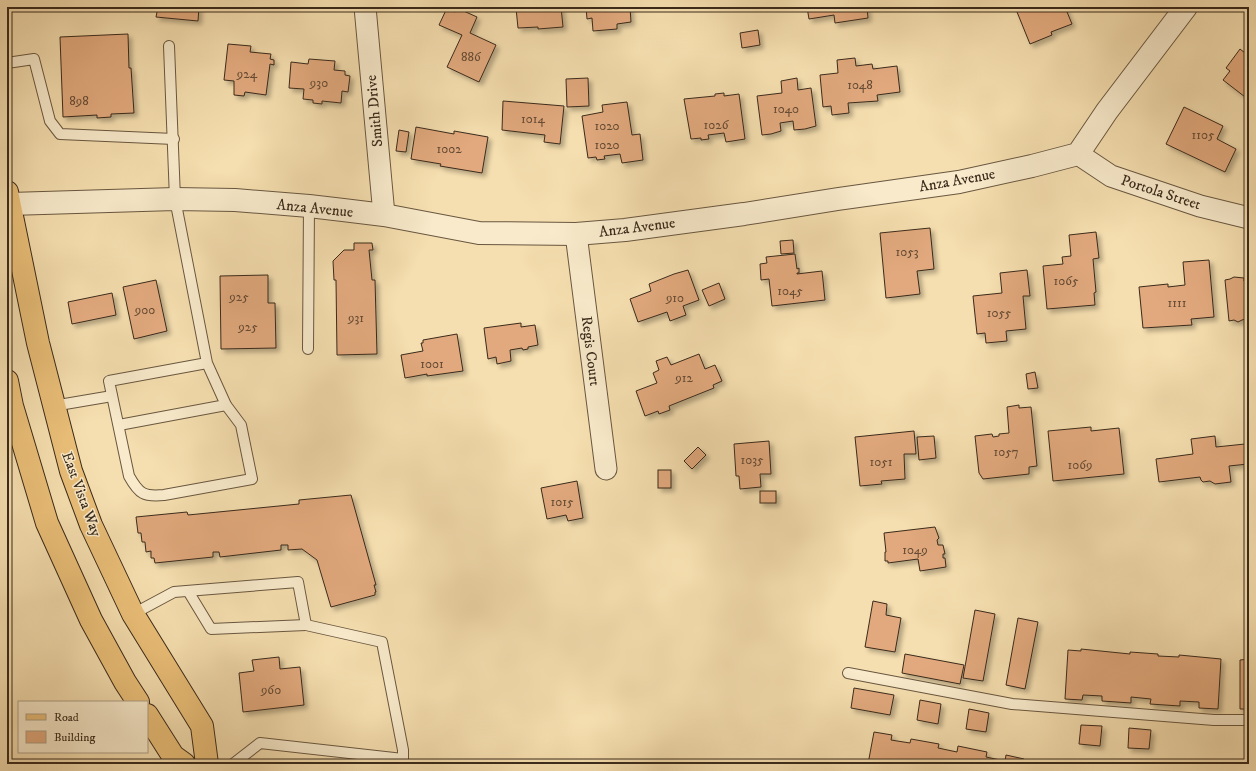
<svg xmlns="http://www.w3.org/2000/svg" width="1256" height="771" viewBox="0 0 1256 771" font-family="'IM FELL DW Pica',serif">
<style>
.building{fill:#e1a97d;stroke:#3a2a1b;filter:url(#shadow)}
.lines{fill:none;stroke-linecap:round;stroke-linejoin:round}
.service-casing{stroke:#695740;stroke-width:12}
.minor-casing{stroke:#695740;stroke-width:23}
.tertiary-casing{stroke:#695740;stroke-width:24}
.primary-casing{stroke:#3a2a1b;stroke-width:24}
.service{stroke:#f8eacb;stroke-width:10}
.minor{stroke:#f8eacb;stroke-width:21}
.tertiary{stroke:#f8eacb;stroke-width:22}
.primary{stroke:#eabf78;stroke-width:22}
.labels{text-anchor:middle;stroke-width:3;stroke-linejoin:round;paint-order:stroke}
.number-label{font-size:13px;fill:#644a34}
.street-label{font-size:15px;fill:#3a2a1b;stroke:#f8eacb}
</style>
<defs>
<filter id="shadow"><feDropShadow dx="3.5" dy="3.5" stdDeviation="2" flood-color="#0004"/></filter>
</defs>
<rect width="100%" height="100%" fill="#f5deaf"/>
<filter id="stains"><feTurbulence type="fractalNoise" baseFrequency=".005" numOctaves="4"/><feColorMatrix values="0 0 0 0 .2 0 0 0 0 .09 0 0 0 0 .02 0 0 0 .5 -.17"/></filter>
<radialGradient id="worn" r=".72"><stop offset=".6" stop-color="#630" stop-opacity="0"/><stop offset="1" stop-color="#630" stop-opacity=".3"/></radialGradient>
<g class="building">
<path d="M156,7H199L198,21L156,17L158,7Z"/>
<path d="M530,7H561L563,27L538,29V27L518,28L516,8Z"/>
<path d="M586,7H630L631,22L617,24V29L593,31L592,18L587,19Z"/>
<path d="M807,7H867L868,18L835,23L834,15L809,19Z"/>
<path d="M1015,7H1065L1072,24L1051,32L1052,35L1030,44Z"/>
<path d="M447,8L455,12L457,8L477,17L470,33L496,45L479,82L447,67L462,35L439,25Z"/>
<path d="M758,30L760,45L742,48L740,33Z"/>
<path d="M128,34L129,68H131L134,113L111,114V117L97,118V115L63,117L60,37Z"/>
<path d="M228,44L251,46L250,52L271,54L270,59L274,60V65L270,64L266,95L245,92L244,96L234,95V81L224,80Z"/>
<path d="M1249,47L1248,79L1249,100L1223,80L1230,71L1226,68L1240,49L1245,53Z"/>
<path d="M855,58L856,66L872,64L873,69L897,66L900,92L877,95L878,101L848,103L849,113L832,115L831,106L823,107L820,75L838,73L837,60Z"/>
<path d="M309,59L335,61L334,70L345,71V75L350,76L348,92L342,91L341,103L322,101V104L313,103V100L303,99L304,89L289,88L291,62L308,64Z"/>
<path d="M588,78L589,106L567,107L566,79Z"/>
<path d="M797,78L798,90L811,88L816,126L805,129L794,130L793,121L780,123L781,131L771,134L762,135L757,96L782,93L781,81Z"/>
<path d="M724,93V96L739,94L745,139L726,142L724,133L708,135L709,139L701,140V138L691,139L684,99L715,96V94Z"/>
<path d="M503,101L564,106L560,144L544,142L545,135L502,130Z"/>
<path d="M627,102L632,135L640,134L643,160L622,163L620,154L604,156L605,159L597,160L596,157L588,158L582,116L603,112L602,105Z"/>
<path d="M1184,107L1223,126L1217,139L1236,149L1225,172L1166,144Z"/>
<path d="M416,127L454,134V131L488,137L482,173L440,166L441,164L411,159Z"/>
<path d="M399,130L409,132L406,152L396,151Z"/>
<path d="M930,228L934,269L917,271L920,294L886,298L880,233Z"/>
<path d="M1096,232L1099,258L1093,259L1096,292L1094,293L1095,305L1047,309L1043,266L1063,264L1062,257L1071,256L1069,235Z"/>
<path d="M793,240L794,253L781,254L780,241Z"/>
<path d="M354,243H372L373,250H369L372,280H375L377,354L337,355L336,280H334L333,261L344,250H354Z"/>
<path d="M795,254L797,269L799,268V273H797V274L822,271L825,300L772,306L769,279L761,280L760,264L767,263L766,257Z"/>
<path d="M1209,260L1214,317L1191,319L1192,325L1143,328L1139,287L1168,284V287L1185,285L1183,262Z"/>
<path d="M688,270L699,300L683,306L686,315L670,321L667,312L638,322L630,299L651,291L649,284L674,274Z"/>
<path d="M1027,270L1030,296H1023L1026,329L1006,331L1007,341L986,343L985,333L977,334L973,296L1002,293L1000,273Z"/>
<path d="M268,275V303H275L276,348L221,349L220,276Z"/>
<path d="M1234,277L1244,278V281H1249V318L1242,320L1238,322L1234,320L1229,321L1225,280L1230,279Z"/>
<path d="M156,280L167,331L134,339L123,287Z"/>
<path d="M719,283L725,299L709,306L702,290Z"/>
<path d="M112,293L116,315L72,324L68,302Z"/>
<path d="M521,323V327L535,325L538,345L528,347V349L523,350L522,348L510,350L511,361L497,364L496,357L488,359L484,328Z"/>
<path d="M457,334L463,371L427,376V374L405,378L401,355L423,351L421,343H423V340Z"/>
<path d="M699,354L705,369L715,365L722,381L713,385L714,388L669,406L670,410L659,414L658,411L645,416L636,391L657,383L653,373L659,370L656,361L667,357L671,365Z"/>
<path d="M1035,372L1038,388L1028,389L1026,374Z"/>
<path d="M1019,405V408L1031,407L1037,466L1029,467V474L983,479L979,473L975,436L992,434L993,437L999,436V434L1009,433L1007,407Z"/>
<path d="M1091,427V431L1119,428L1124,474L1053,481L1048,431Z"/>
<path d="M914,431L916,454H904L905,479L881,481L882,484L860,486L855,437Z"/>
<path d="M934,436L936,458L919,460L917,437Z"/>
<path d="M1215,436L1216,447L1245,444L1248,464L1229,466L1231,482L1215,484L1210,481L1203,482L1201,480L1200,477L1159,482L1156,459L1193,454L1191,439Z"/>
<path d="M769,441L771,474H760L761,487L740,489L739,476H736L734,444Z"/>
<path d="M698,447L706,455L692,469L684,461Z"/>
<rect x="658" y="470" width="13" height="18"/>
<path d="M577,481L583,518L568,521L566,515L547,519L541,488Z"/>
<rect x="760" y="491" width="16" height="12"/>
<path d="M351,495L376,585H374L376,592H375V595L331,607L317,560L302,549L288,550V545H281V550L220,557L219,552H213V557L155,563L154,558H151V551L146,552L145,542H142L141,533H138L136,517L187,512L188,515L299,504V500Z"/>
<path d="M935,527L939,538L937,540L938,545H943L945,554H943V558H945L946,567L920,571L918,559L888,563V561H885V552H886L884,533Z"/>
<path d="M873,601L887,604L886,615L901,618L895,652L865,647Z"/>
<path d="M975,610L995,614L983,681L963,678Z"/>
<path d="M1018,618L1038,622L1025,689L1006,685Z"/>
<path d="M1081,649L1130,654V652L1158,654V656L1179,657V655L1221,659L1218,709L1199,708V702L1180,701V706L1150,704L1151,699L1131,697V703L1102,701V696L1083,695L1082,700L1065,699L1068,650L1081,651Z"/>
<path d="M905,654L964,665L960,684L902,673Z"/>
<path d="M279,657L280,669L300,667L304,705L243,712L239,673L254,671L252,660Z"/>
<path d="M1249,659V709H1240V660Z"/>
<path d="M854,688L894,695L890,715L851,708Z"/>
<path d="M920,700L941,704L938,724L917,720Z"/>
<path d="M969,709L989,713L986,732L966,729Z"/>
<path d="M1081,725L1102,726L1100,746L1079,744Z"/>
<path d="M1129,728L1151,730L1149,749L1128,748Z"/>
<path d="M874,732L892,735L891,740L910,743L911,739L939,744L938,748L957,752L958,746L987,752L986,757L1005,761L1006,755L1024,759L1023,764H868Z"/>
<path d="M1038,761L1055,762V764H1038Z"/>
</g>
<g class="lines">
<g class="service-casing">
<g id="service">
<path d="M169,46L175,199L207,363L226,405L241,425L252,479L164,495C144,497 139,494 129,476L109,381L207,363"/>
<path d="M7,63L34,59L50,121L60,134L174,139"/>
<path d="M308,349L309,206"/>
<path d="M53,406L112,396"/>
<path d="M119,425L226,405"/>
<path d="M188,591L211,629L306,625"/>
<path d="M133,614L174,592L298,582L306,625L382,642L403,750V759L260,743L233,764"/>
<path d="M848,673L1012,704L1214,720H1249"/>
</g>
</g>
<g class="minor-casing">
<g id="minor">
<path d="M365,7L384,215"/>
<path d="M1078,154L1111,176L1200,206L1249,218"/>
<path d="M576,234L606,469"/>
</g>
</g>
<g class="tertiary-casing">
<path id="tertiary" d="M10,204L175,199L235,200L309,206L343,210L384,215L479,233L576,234L625,230L744,214L838,199L959,182L1032,166L1078,154L1107,111L1186,7"/>
</g>
<g class="primary-casing">
<g id="primary">
<path d="M7,192L38,343L71,471L91,525L133,614L202,726L207,764"/>
<path d="M7,381L12,406L47,523L91,620L125,682L138,702"/>
<path d="M147,715L173,756L184,764"/>
</g>
</g>
<use href="#service" class="service"/>
<use href="#minor" class="minor"/>
<use href="#tertiary" class="tertiary"/>
<use href="#primary" class="primary"/>
</g>
<g class="labels">
<g class="number-label">
<text x="471" y="61">886</text>
<text x="247" y="78">924</text>
<text x="319" y="87">930</text>
<text x="860" y="89">1048</text>
<text x="79" y="105">898</text>
<text x="786" y="113">1040</text>
<text x="533" y="123">1014</text>
<text x="716" y="129">1026</text>
<text x="607" y="130">1020</text>
<text x="1203" y="139">1105</text>
<text x="607" y="149">1020</text>
<text x="449" y="153">1002</text>
<text x="907" y="256">1053</text>
<text x="1066" y="285">1065</text>
<text x="790" y="295">1045</text>
<text x="239" y="301">925</text>
<text x="675" y="302">910</text>
<text x="1177" y="307">1111</text>
<text x="145" y="314">900</text>
<text x="999" y="317">1055</text>
<text x="356" y="322">931</text>
<text x="248" y="331">925</text>
<text x="432" y="368">1001</text>
<text x="684" y="382">912</text>
<text x="1006" y="456">1057</text>
<text x="752" y="464">1035</text>
<text x="881" y="466">1051</text>
<text x="1080" y="469">1069</text>
<text x="562" y="506">1015</text>
<text x="915" y="554">1049</text>
<text x="271" y="694">960</text>
</g>
<g class="street-label">
<text transform="translate(374 111) rotate(-95)" y="5">Smith Drive</text>
<text transform="translate(957 180) rotate(-10)" y="5">Anza Avenue</text>
<text transform="translate(1161 192) rotate(18)" y="5">Portola Street</text>
<text transform="translate(315 208) rotate(6)" y="5">Anza Avenue</text>
<text transform="translate(637 227) rotate(-7)" y="5">Anza Avenue</text>
<text transform="translate(591 351) rotate(83)" y="5">Regis Court</text>
<text transform="translate(82 494) rotate(70)" y="5">East Vista Way</text>
</g>
</g>
<rect width="1256" height="771" fill="none" stroke="#f5deaf" stroke-width="24"/>
<rect x="8" y="8" width="1240" height="755" fill="none" stroke="#3a2a1b" stroke-width="2"/>
<rect x="12" y="12" width="1232" height="747" fill="none" stroke="#3a2a1b"/>
<rect x="18" y="701" width="130" height="52" fill="#f8eacb" stroke="#ac9d85"/>
<rect x="26" y="714" width="20" height="6" fill="#eabf78" stroke="#ac9d85"/>
<text x="54" y="721" font-size="12" fill="#3a2a1b">Road</text>
<rect x="26" y="731" width="20" height="12" fill="#e1a97d" stroke="#ac9d85"/>
<text x="54" y="741" font-size="12" fill="#3a2a1b">Building</text>
<rect width="100%" height="100%" filter="url(#stains)"/>
<rect width="100%" height="100%" fill="url(#worn)"/>
</svg>
